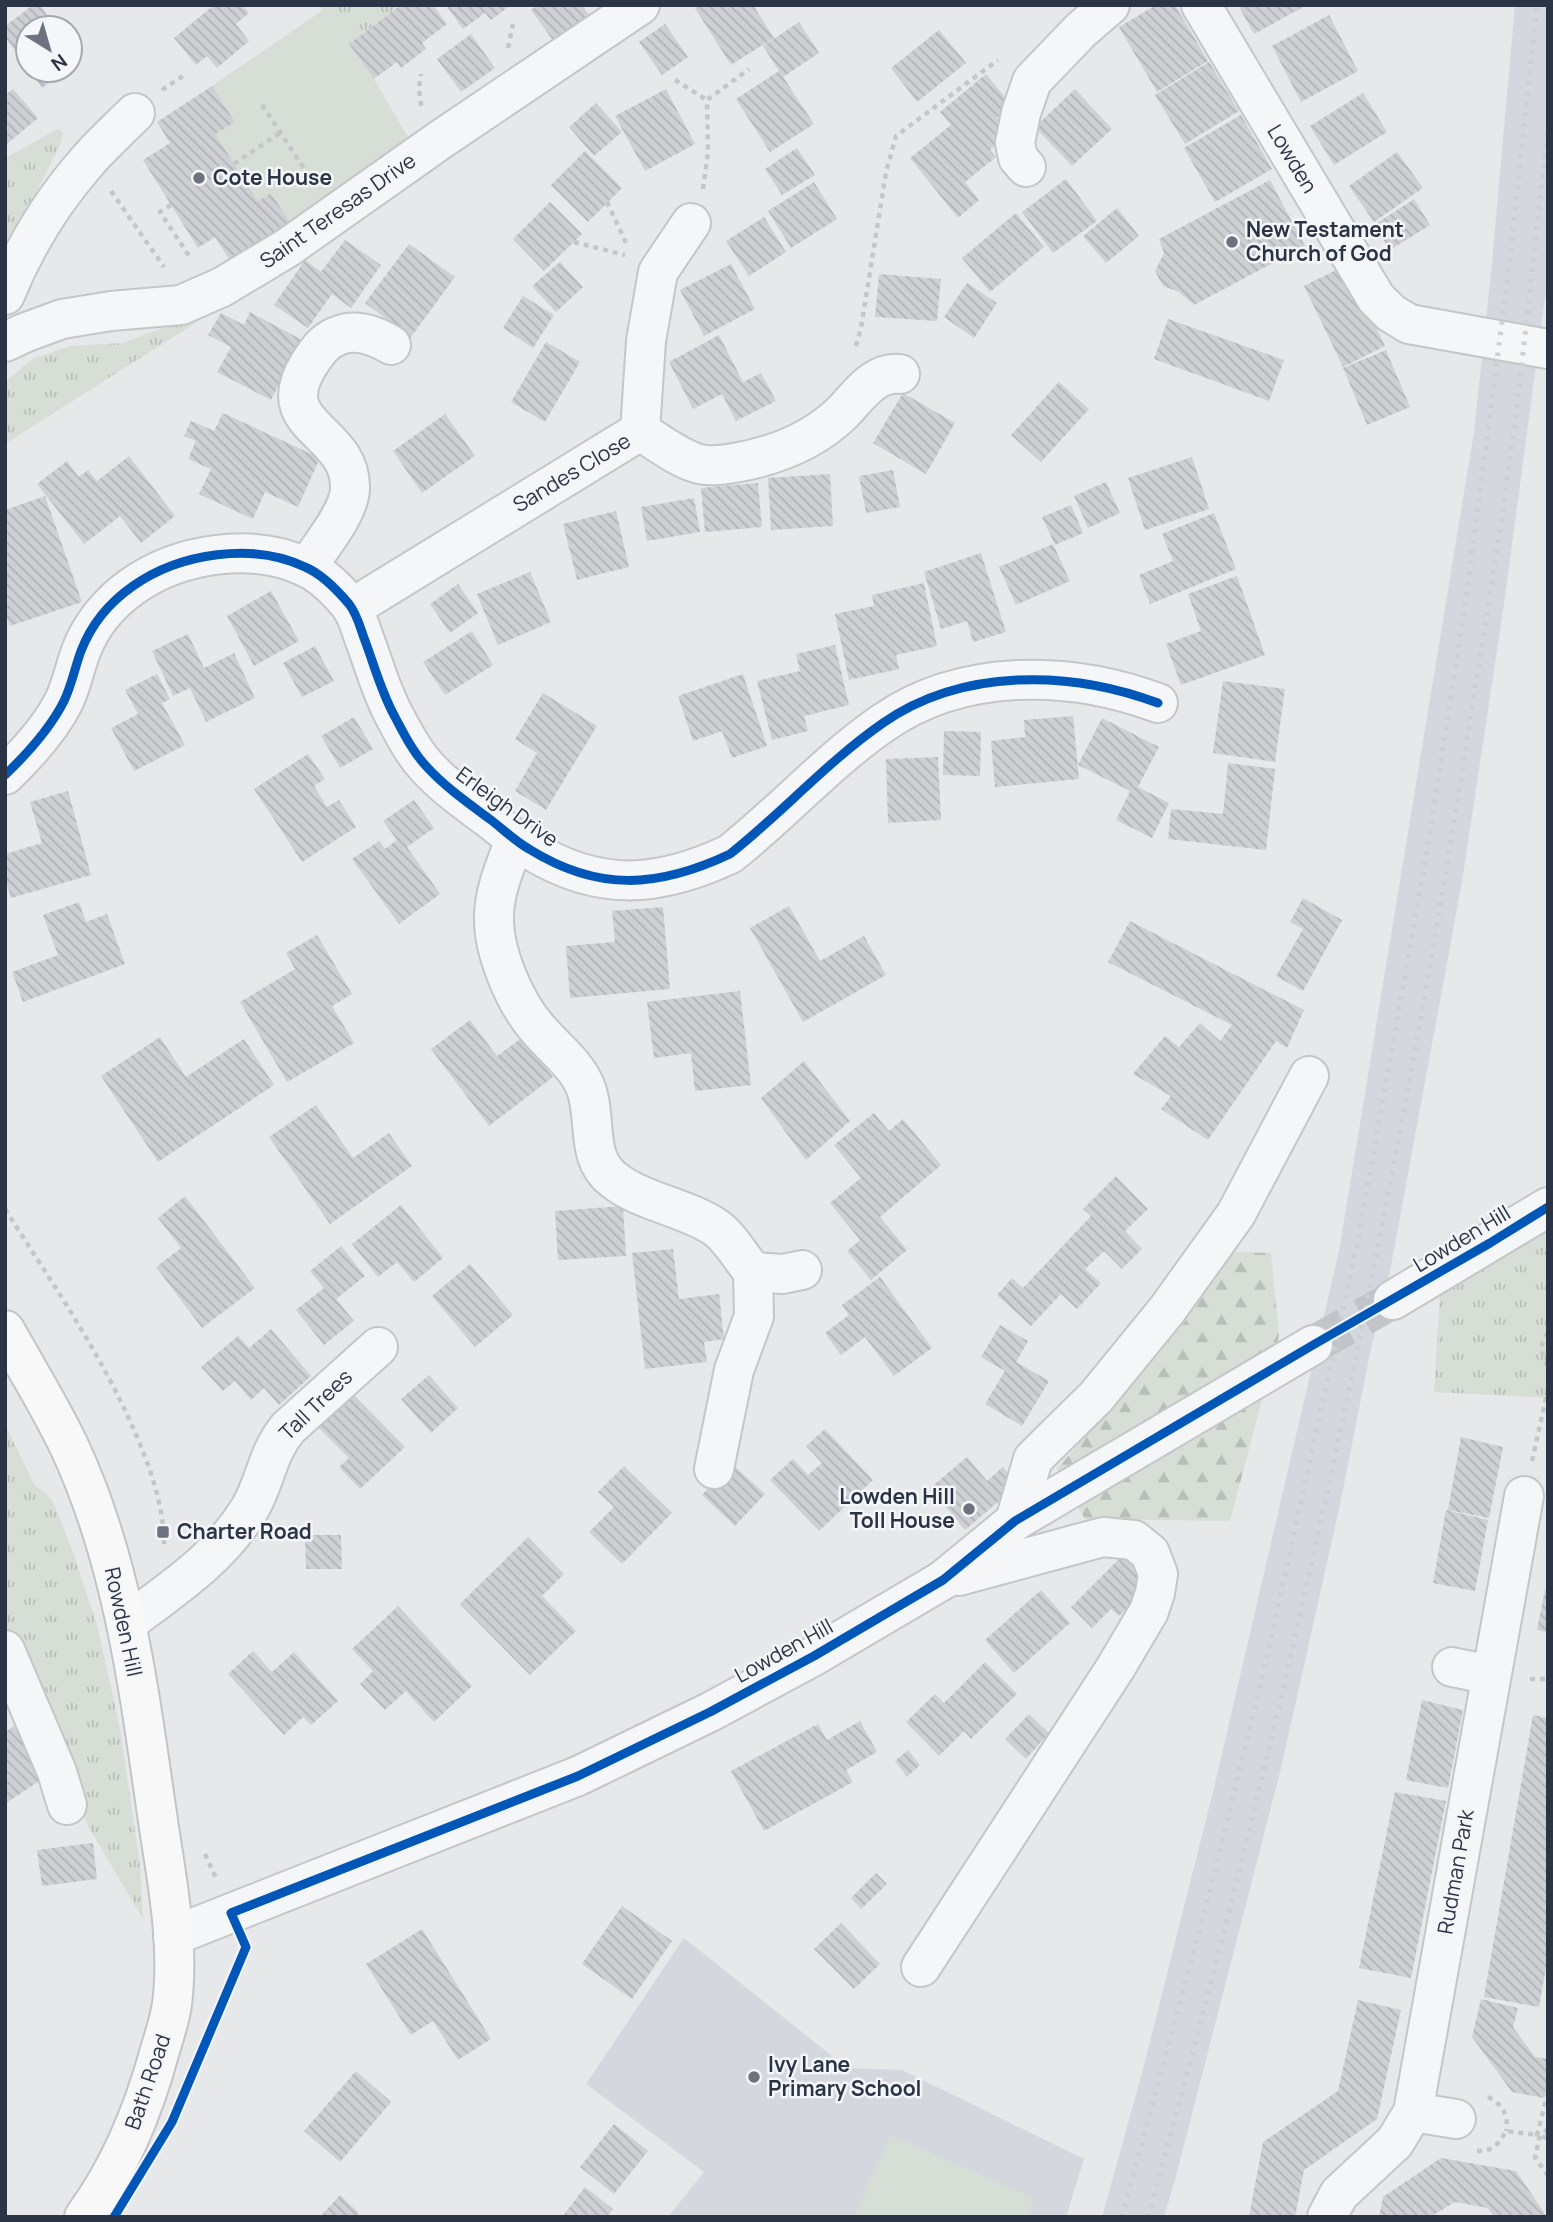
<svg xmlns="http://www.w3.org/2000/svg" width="1553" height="2222" viewBox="0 0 1553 2222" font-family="Manrope,sans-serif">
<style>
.built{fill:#d4d7dd}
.grass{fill:url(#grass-tufts)}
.forest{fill:url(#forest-firs)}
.green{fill:#d6ded6}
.building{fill:url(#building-back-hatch)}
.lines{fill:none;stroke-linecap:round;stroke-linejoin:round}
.minor-tunnel{stroke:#c1c4c9;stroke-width:38;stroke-dasharray:38 19;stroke-linecap:butt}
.minor-casing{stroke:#c4c6c8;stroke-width:42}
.major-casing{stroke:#c2c5c8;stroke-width:42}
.path{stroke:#c5c6ca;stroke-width:4.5;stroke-dasharray:5 5;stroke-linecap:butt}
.minor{stroke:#f5f6f7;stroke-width:38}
.major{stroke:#f8f8f8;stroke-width:38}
.rail{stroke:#cecfd2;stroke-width:5;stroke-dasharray:3.5 7;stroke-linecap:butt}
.cycleway-casing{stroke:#f4f6f9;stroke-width:13}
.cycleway{stroke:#0057b8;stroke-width:9}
.poi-dot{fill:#6c737f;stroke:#f4f6f9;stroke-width:2.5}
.labels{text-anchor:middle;stroke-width:5;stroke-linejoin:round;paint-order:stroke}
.street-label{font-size:21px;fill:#2b3445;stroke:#f4f6f9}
.poi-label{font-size:21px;font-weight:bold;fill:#2b3445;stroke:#f4f6f9;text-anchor:start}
</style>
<defs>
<pattern id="grass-tufts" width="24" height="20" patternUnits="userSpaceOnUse" patternTransform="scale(1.75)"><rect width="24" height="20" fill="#d6ded6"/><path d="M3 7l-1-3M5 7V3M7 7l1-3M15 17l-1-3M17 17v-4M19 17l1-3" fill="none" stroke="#b8bfb9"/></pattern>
<pattern id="forest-firs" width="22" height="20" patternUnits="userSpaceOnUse" patternTransform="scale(1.75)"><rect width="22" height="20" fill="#d6ded6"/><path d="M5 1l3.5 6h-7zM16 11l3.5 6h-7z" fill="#b8bfb9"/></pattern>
<pattern id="building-back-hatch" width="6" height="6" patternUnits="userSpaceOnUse" patternTransform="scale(1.75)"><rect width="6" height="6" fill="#ced0d3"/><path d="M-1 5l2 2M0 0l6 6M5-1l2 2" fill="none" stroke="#b1b3b6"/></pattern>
</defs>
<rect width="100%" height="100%" fill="#e6e8ea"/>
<g class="built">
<path d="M1515,5H1548V276L1504,604L1462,882L1390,1271L1370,1353L1340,1505L1281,1768L1175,2180L1164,2217H1102L1142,2073L1214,1788L1339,1251L1474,432L1491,273Z"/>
<path d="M684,1938L847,2068L902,2070L1084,2159L1066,2217H668L704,2172L586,2084Z"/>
</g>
<g class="grass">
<path d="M319,5H401L349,44Z"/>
<path d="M58,129L63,132L61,143L5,255V158Z"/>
<path d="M188,318L200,320L5,444V382L32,359L70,346L123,343Z"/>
<path d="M1548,1228V1398L1434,1392L1440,1294Z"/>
<path d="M5,1424L35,1486L45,1492L53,1502L73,1552L97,1625L120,1728L140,1866L143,1919L88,1826L5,1624Z"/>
</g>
<g class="forest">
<path d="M1234,1252L1271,1253L1279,1336L1275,1352L1063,1479L1057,1469L1183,1324Z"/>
<path d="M1264,1392L1230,1521L1085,1519L1076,1504Z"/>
</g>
<g class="green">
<path d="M323,10L374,79L412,144L291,224L271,193L258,201L215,134L235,121L212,86Z"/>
<path d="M890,2135L1034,2198L1026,2217H854Z"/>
</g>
<g class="building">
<path d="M33,5H40L56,28H28V69L5,37V26Z"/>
<path d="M214,5H243L249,13L236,24L249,41L217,68L207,56L196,65L174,38Z"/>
<path d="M401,5H433L447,24L422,43L426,49L401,68L397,62L374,79L349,44Z"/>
<path d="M446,5H511L491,20L485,13L463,29Z"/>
<path d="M537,5H582L591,18L555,43L531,10Z"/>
<path d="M699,5H753L774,38L731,65L695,8Z"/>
<path d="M1156,5H1175L1208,61L1157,92L1119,27Z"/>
<path d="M1238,5H1307L1254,34Z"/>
<path d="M1329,15L1358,71L1301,102L1272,46Z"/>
<path d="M799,22L819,53L783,77L814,124L770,152L736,99L779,71L763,46Z"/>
<path d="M665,24L688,57L662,75L639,42Z"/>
<path d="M939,30L966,63L917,102L891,68Z"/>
<path d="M471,34L495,68L461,92L437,59Z"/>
<path d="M70,47L80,61L70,68Z"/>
<path d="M1209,62L1239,111L1185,144L1155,95Z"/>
<path d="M29,70H67L42,88Z"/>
<path d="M986,74L1012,106L997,118L1010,134L990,150L996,157L965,182L979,200L958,218L910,158L951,125L940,112Z"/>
<path d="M212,86L235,122L215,134L258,201L271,193L291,224L231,262L215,237L198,248L143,160L170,143L157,122Z"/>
<path d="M13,89L38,118L7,144L5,142V95Z"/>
<path d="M666,89L695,144L645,171L615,116Z"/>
<path d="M1075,89L1112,129L1072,166L1035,127Z"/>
<path d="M1363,93L1387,132L1334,165L1310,126Z"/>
<path d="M596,103L622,132L594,156L569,127Z"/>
<path d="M1241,115L1272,169L1215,202L1184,148Z"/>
<path d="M797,148L815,175L782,195L765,169Z"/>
<path d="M585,151L622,188L588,222L551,185Z"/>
<path d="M1397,152L1423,188L1374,222L1349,186Z"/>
<path d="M1066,179L1097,221L1053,253L1022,212Z"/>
<path d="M1270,180L1305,246L1194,305L1179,292L1163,286L1155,271L1164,253L1159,239Z"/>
<path d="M814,182L837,219L791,248L768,211Z"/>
<path d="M1414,199L1430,225L1390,250L1374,225Z"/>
<path d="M550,202L582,234L544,271L513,239Z"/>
<path d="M1117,208L1139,236L1106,263L1083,236Z"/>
<path d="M1016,213L1044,247L990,292L962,258Z"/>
<path d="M764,217L786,252L749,276L726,241Z"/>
<path d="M345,240L381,265L351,308L332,294L308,328L274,305L305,260L321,272Z"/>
<path d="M409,244L455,277L411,337L365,303Z"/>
<path d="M560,262L583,287L556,312L532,286Z"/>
<path d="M731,264L755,309L704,336L680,290Z"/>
<path d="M1346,265L1385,346L1343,367L1304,286Z"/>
<path d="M879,274L941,279L937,321L875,317Z"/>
<path d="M967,283L997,303L974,338L944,317Z"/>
<path d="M523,296L554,315L533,348L503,328Z"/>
<path d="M250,312L302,340L271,400L217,372L231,347L208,335L221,313L244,325Z"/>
<path d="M1168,319L1284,360L1269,401L1154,359Z"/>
<path d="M719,335L743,382L761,373L776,401L736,421L722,394L693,409L669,362Z"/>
<path d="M546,342L580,362L545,422L511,402Z"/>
<path d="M1386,350L1410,407L1367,425L1343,368Z"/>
<path d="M1059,382L1089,409L1041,462L1011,435Z"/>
<path d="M903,393L955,423L926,474L873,443Z"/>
<path d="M223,413L320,458L298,507L265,492L253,519L199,494L211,469L188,459L196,441L184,436L191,421L214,431Z"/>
<path d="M445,414L475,456L422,493L393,451Z"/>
<path d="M129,456L175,516L141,543L120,516L84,544L37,484L67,461L79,477L88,470L97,481Z"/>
<path d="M1192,457L1209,509L1145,530L1128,478Z"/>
<path d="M893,470L900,507L866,513L859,476Z"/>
<path d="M830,474L833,526L771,530L768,478Z"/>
<path d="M1106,482L1120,513L1088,528L1074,496Z"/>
<path d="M758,483L762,527L705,532L701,488Z"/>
<path d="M45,496L82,602L10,626L5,613V510Z"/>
<path d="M694,498L700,532L647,541L641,507Z"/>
<path d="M1071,505L1083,533L1055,545L1042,517Z"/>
<path d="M616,511L629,567L577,580L563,524Z"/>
<path d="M1214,513L1236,569L1150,604L1139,575L1173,561L1162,534Z"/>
<path d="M1053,544L1070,581L1016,605L999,567Z"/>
<path d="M981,553L1006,632L973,642L967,621L941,629L924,572Z"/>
<path d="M530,572L551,622L498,645L477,594Z"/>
<path d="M1237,576L1265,655L1181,685L1166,644L1201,631L1188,594Z"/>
<path d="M924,583L937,646L896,655L899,669L849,680L835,614L874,606L872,595Z"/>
<path d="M458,584L478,613L450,633L430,604Z"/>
<path d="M271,591L299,641L254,666L227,616Z"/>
<path d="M472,631L493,665L445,695L423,662Z"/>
<path d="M188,634L204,668L234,653L255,698L206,722L190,688L173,696L152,651Z"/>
<path d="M835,645L849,705L804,716L808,731L772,740L757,681L800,671L796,654Z"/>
<path d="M315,646L334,681L302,697L283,663Z"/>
<path d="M157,674L170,699L162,703L185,745L134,771L111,728L138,714L125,690Z"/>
<path d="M743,674L767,746L732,758L722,731L693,741L678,696Z"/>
<path d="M1223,681L1285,689L1275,762L1213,753Z"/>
<path d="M543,693L597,726L546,810L515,791L537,753L515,739Z"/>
<path d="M1073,716L1079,779L995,787L991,741L1025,737L1024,720Z"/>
<path d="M354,717L373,749L340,768L321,736Z"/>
<path d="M1102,718L1159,747L1138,787L1169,803L1152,838L1116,820L1130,791L1078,765Z"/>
<path d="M944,731L981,732L980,776L943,775Z"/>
<path d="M308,754L325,779L314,786L327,807L339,800L356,827L302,862L254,789Z"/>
<path d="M938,757L941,820L888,823L886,759Z"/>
<path d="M1228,763L1275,769L1266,850L1168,839L1171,809L1223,814Z"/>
<path d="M68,791L91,875L11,898L5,878V854L42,843L30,802Z"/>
<path d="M414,800L434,828L407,847L440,894L399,924L352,859L379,841L385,849L397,840L383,821Z"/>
<path d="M1303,898L1342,920L1303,991L1276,976L1303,929L1290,922Z"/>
<path d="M79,902L86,922L107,914L125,964L23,1002L12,972L58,955L43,915Z"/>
<path d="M789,906L820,961L864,936L886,975L803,1022L750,928Z"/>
<path d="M663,907L670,989L570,998L566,946L615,942L612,911Z"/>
<path d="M1130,921L1304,1010L1287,1048L1276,1041L1208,1140L1161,1109L1171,1096L1133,1074L1165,1036L1179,1047L1200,1023L1220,1041L1232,1025L1108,962Z"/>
<path d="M317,935L352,994L332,1006L354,1043L287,1082L240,1002L295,969L286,953Z"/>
<path d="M740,991L751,1085L695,1091L691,1053L654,1058L647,1002Z"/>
<path d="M470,1020L497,1056L523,1037L553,1077L489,1126L431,1049Z"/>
<path d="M160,1037L186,1077L244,1039L274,1085L158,1162L101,1076Z"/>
<path d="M804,1061L850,1121L806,1160L761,1098Z"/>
<path d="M316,1105L353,1158L389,1133L412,1166L330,1224L269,1137Z"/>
<path d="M874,1113L889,1131L903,1119L941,1165L880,1217L907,1250L871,1280L847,1251L860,1240L830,1203L861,1178L834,1145Z"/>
<path d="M1116,1176L1148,1209L1125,1231L1142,1249L1122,1269L1104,1251L1085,1269L1101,1283L1077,1309L1061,1294L1031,1326L997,1295L1012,1278L1023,1288L1091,1216L1083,1209Z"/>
<path d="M185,1196L255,1288L202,1328L156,1267L181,1248L158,1218Z"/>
<path d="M401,1205L443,1258L414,1282L397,1262L378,1277L352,1244Z"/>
<path d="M623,1206L626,1256L558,1260L555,1211Z"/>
<path d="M341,1246L365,1276L336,1299L354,1321L324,1345L296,1310L324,1288L310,1271Z"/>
<path d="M673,1249L679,1299L719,1294L724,1339L704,1342L707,1362L645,1369L632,1253Z"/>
<path d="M470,1264L513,1315L475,1347L432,1296Z"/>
<path d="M880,1277L932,1348L894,1376L865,1337L841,1355L825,1333L849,1315L842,1305Z"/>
<path d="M1000,1325L1028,1341L1016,1362L1049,1381L1022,1426L985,1404L1005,1371L981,1357Z"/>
<path d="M271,1329L311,1376L279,1405L264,1388L251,1400L235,1381L223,1391L201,1367L238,1336L249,1348Z"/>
<path d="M429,1375L458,1408L431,1433L401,1399Z"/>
<path d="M353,1394L405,1447L360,1489L339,1467L349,1458L318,1427Z"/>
<path d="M825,1429L873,1480L819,1531L770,1480L793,1459L808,1475L822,1463L806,1446Z"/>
<path d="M1461,1437L1503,1447L1489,1518L1448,1510Z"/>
<path d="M967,1457L987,1481L1003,1467L1018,1485L965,1530L930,1488Z"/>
<path d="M731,1463L765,1494L735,1526L702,1495Z"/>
<path d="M624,1466L672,1513L622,1564L589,1532L614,1507L598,1492Z"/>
<path d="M1446,1510L1488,1520L1475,1591L1433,1583Z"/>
<path d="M305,1535H341L342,1569H306Z"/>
<path d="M528,1537L564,1574L542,1596L576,1631L530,1675L460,1604Z"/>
<path d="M1126,1552L1147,1574L1135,1585L1143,1592L1119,1616L1111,1609L1092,1628L1071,1607Z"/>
<path d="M1545,1589L1548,1590V1632L1537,1630Z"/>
<path d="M1041,1590L1070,1623L1014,1673L985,1640Z"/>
<path d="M398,1606L472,1686L434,1722L406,1691L385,1710L360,1684L373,1671L352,1649Z"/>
<path d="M253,1651L272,1672L294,1652L338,1701L311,1725L303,1717L284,1735L228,1674Z"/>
<path d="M985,1662L1017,1694L971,1739L964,1731L939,1756L906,1722L935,1694L944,1703Z"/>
<path d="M1422,1700L1463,1710L1448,1788L1406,1780Z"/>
<path d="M1029,1714L1049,1733L1026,1759L1005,1739Z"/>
<path d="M1533,1715L1548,1718V1957L1539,2007L1484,1997Z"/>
<path d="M860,1721L877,1752L846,1770L853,1782L764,1831L731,1771L818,1724L827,1740Z"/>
<path d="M14,1726L48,1775L5,1804V1732Z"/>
<path d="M908,1750L920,1765L907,1777L895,1761Z"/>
<path d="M1395,1792L1446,1801L1411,1978L1359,1968Z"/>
<path d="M93,1843L97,1879L42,1886L37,1850Z"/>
<path d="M876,1873L887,1884L861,1909L851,1898Z"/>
<path d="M622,1906L672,1941L632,1999L582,1964Z"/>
<path d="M841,1923L880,1964L854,1989L814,1949Z"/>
<path d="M422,1929L491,2039L458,2060L433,2021L411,2035L366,1964Z"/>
<path d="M1481,1999L1518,2008L1513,2027L1535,2057L1548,2059V2079L1544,2098L1512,2092L1472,2037Z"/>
<path d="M1358,2000L1401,2010L1377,2119L1304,2170L1295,2217H1249L1263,2142L1338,2091Z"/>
<path d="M356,2071L391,2102L340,2162L304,2131Z"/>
<path d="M614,2124L648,2151L614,2194L580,2167Z"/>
<path d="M1441,2158L1516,2171L1547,2217H1494L1488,2208L1455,2202L1430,2217H1379L1383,2197Z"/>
<path d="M585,2187L613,2209L607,2217H562Z"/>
<path d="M340,2195L359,2213L355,2217H320Z"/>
</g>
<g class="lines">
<path class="minor-tunnel" d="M1313,1345L1393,1300"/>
<g class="minor-casing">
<g id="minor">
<path d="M1201,5L1376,298L1391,313L1409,324L1548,349"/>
<path d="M1026,167L1018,158L1015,143L1021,113L1032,81L1081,30L1110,5"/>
<path d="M5,295C24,248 51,203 85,164C100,146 118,130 135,113"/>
<path d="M5,342L24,333L62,319L111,311L181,305L222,287L287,248L440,140L640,5"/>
<path d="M640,431C658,442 677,457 696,463C708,467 722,465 734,463C775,456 814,441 844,411C859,395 875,371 900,374"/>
<path d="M307,567C320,547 350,512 350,488C351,429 269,428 309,364C318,350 325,340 340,335C357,329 376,336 391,345"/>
<path d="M352,608L640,431L646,341L658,272L691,223"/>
<path d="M5,775C28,753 50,729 64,701C72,684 75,667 81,651C91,625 110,602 133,586C180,553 253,542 305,567C322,574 338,591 349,604C357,614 360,627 364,638C374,664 381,692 395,717C404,734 413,752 426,766C445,787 468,803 491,820C504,830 515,841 529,849C598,892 658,888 730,854C782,813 828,761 883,723C962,668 1070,670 1158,703"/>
<path d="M515,840C506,864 494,891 494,917C493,952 515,1003 538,1029C553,1047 576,1064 585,1086C598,1117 584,1158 614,1180C642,1202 685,1207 715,1227C730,1237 741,1258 753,1272"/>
<path d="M753,1272L783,1274L802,1270"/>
<path d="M1393,1300L1548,1207"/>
<path d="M714,1469L734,1370L754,1316L753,1272"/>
<path d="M1015,1521L1033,1459L1096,1397L1167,1310L1236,1214L1309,1076"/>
<path d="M127,1623C172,1589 219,1559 249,1510C266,1482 266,1455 288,1428L378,1347"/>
<path d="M5,1650L57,1772L67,1805"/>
<path d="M1452,1667L1491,1675"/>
<path d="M173,1936L578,1776L710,1712L814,1656L943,1580L1015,1521L1313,1345"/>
<path d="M921,1967L1116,1667L1149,1611L1155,1593L1158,1574L1150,1553L1134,1540L1103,1537L959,1576"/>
<path d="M1413,2112L1456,2119"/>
<path d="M1327,2217L1339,2194L1395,2142L1413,2112L1524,1496"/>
</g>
</g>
<g class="major-casing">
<path id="major" d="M5,1330C26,1368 50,1406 69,1446C123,1561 139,1689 157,1814C166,1876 180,1942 172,2004C170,2019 165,2034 160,2050C144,2109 120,2168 84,2217"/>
</g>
<g class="path">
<path d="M508,48L513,24"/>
<path d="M675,80L707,100"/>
<path d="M162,90L183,76"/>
<path d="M262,105L315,185"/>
<path d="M421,106L419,88L421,74"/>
<path d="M234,164L281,132"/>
<path d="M703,189L708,153L707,100L749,69"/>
<path d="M111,191L164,267"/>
<path d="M607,202L628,247"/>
<path d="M171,205L160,212L191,259"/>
<path d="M574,242L625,255"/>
<path d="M856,346L861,328L886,172L896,136L998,60"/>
<path d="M5,1209C52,1283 103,1356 137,1437C152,1473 164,1507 164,1546"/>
<path d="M1548,1333C1538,1344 1542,1355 1548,1367"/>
<path d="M1532,1461L1548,1389"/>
<path d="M1530,1679H1548"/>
<path d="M205,1854L216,1878"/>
<path d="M1548,2092L1537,2135L1548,2138"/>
<path d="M1488,2097C1503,2105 1509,2115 1506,2131"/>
<path d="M1548,2129L1540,2136L1535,2157L1548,2176"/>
<path d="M1477,2151C1492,2152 1499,2144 1506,2131L1537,2135"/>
</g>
<use href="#minor" class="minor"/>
<use href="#major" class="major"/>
<g class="rail">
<path d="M1122,2217L1210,1891L1267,1657L1357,1245L1425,863L1464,613L1508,276L1537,5"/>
<path d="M1148,2217C1287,1719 1395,1212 1473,701C1487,613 1501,525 1513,437C1526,334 1536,231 1548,129"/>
</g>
<g class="cycleway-casing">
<g id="cycleway">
<path d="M5,775C28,753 50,729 64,701C72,684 75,667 81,651C91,625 110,602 133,586C180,553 253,542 305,567C322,574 338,591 349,604C357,614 360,627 364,638C374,664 381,692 395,717C404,734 413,752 426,766C445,787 468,803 491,820C504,830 515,841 529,849C598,892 658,888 730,854C782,813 828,761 883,723C962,668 1070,670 1158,703"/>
<path d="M114,2217L172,2122L246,1947L231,1913L578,1776L710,1712L814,1656L943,1580L1015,1521L1313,1345L1490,1243L1548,1207"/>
</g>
</g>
<use href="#cycleway" class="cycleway"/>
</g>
<g class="poi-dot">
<circle cx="199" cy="178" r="7"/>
<circle cx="1232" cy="242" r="7"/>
<circle cx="969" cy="1509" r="7"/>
<rect x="156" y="1525" width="14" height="14" rx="3.5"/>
<circle cx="754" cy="2077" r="7"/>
</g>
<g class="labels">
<g class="street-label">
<text transform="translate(1292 159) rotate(59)" y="7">Lowden</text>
<text transform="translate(338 211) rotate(-35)" y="7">Saint Teresas Drive</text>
<text transform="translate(572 473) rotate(-31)" y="7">Sandes Close</text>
<text transform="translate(507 807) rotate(36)" y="7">Erleigh Drive</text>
<text transform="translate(1462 1239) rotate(-31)" y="7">Lowden Hill</text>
<text transform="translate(316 1405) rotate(-44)" y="7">Tall Trees</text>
<text transform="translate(123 1622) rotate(78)" y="7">Rowden Hill</text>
<text transform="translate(784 1651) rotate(-29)" y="7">Lowden Hill</text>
<text transform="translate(1456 1872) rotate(-80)" y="7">Rudman Park</text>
<text transform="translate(148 2082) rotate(-71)" y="7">Bath Road</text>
</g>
<g class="poi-label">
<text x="213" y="185">Cote House</text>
<text x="1246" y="237">New Testament<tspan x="1246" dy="24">Church of God</tspan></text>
<text x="955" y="1504" text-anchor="end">Lowden Hill<tspan x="955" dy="24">Toll House</tspan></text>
<text x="177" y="1539">Charter Road</text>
<text x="768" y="2072">Ivy Lane<tspan x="768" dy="24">Primary School</tspan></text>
</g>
</g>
<rect width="1553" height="2222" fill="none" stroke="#2b3445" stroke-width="14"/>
<g transform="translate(49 49) rotate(143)"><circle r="33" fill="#f4f6f9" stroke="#a4a8b1" stroke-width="2"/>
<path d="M0-5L12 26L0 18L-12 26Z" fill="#6c737f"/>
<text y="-10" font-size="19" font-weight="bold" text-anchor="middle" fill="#2b3445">N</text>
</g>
</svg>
